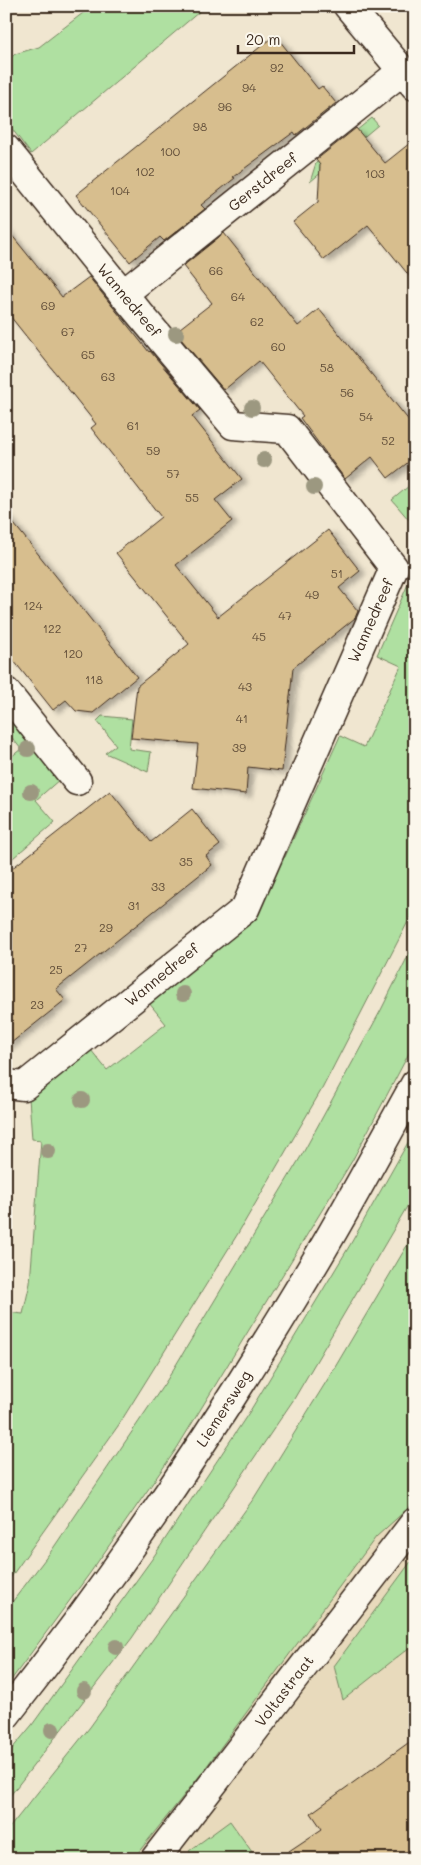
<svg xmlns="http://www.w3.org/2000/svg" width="421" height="1865" viewBox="0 0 421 1865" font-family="Mali,sans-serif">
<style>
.built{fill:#e8dabc}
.green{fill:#afe0a1;stroke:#758560}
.building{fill:#d7be8e;stroke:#3b2a1e;filter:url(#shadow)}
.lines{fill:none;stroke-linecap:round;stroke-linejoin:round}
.street-casing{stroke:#3b2a1e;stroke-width:31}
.secondary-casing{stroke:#3b2a1e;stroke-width:31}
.street{stroke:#fbf7ec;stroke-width:28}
.secondary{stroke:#fbf7ec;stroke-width:28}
.tree{fill:#9c9880}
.labels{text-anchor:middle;stroke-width:5;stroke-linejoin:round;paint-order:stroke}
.number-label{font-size:12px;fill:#624f3a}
.street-label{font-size:15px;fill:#3b2a1e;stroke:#fbf7ec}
</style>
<defs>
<filter id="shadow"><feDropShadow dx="5.5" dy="3" stdDeviation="2.5" flood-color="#0004"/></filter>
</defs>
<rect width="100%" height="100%" fill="#f0e6d0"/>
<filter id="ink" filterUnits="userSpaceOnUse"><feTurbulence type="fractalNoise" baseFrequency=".02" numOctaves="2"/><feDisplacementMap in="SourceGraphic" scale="10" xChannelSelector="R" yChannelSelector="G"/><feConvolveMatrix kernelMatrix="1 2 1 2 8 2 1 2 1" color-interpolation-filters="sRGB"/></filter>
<g filter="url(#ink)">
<path class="built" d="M415,1285V1859H10Z"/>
<g class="green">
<path d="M92,6H206L31,154L6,121V62L15,54L39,47Z"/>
<path d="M372,118L378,125L310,182L316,163Z"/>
<path d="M415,481V527L392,500Z"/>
<path d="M415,568V908L322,1089L237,1235L118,1426L6,1584V1312L23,1314L30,1283L41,1140L32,1139L29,1098L91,1050L107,1070L166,1024L149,1003L255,920L261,908L257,895L271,864L285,857L340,736L364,747L401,666L377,655Z"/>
<path d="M6,711L60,779L36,800L55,822L6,864V761L21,749L6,730Z"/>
<path d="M102,716L132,719L129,749L151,752L148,772L105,753L116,745L97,721Z"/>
<path d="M415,942V1042L352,1161L177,1448L90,1573L6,1687V1610L52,1550L167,1380L303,1153L381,1010Z"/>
<path d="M415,1130V1193L294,1399L132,1638L6,1801V1756L32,1725L152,1559L250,1411L350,1245Z"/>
<path d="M415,1232V1502L376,1537L201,1774L133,1859H6V1832L90,1727L254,1498L331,1374Z"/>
<path d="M415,1556V1643L343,1700L334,1666Z"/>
<path d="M230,1821L257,1859H194L189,1851Z"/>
</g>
<g class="building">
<path d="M275,35L318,89L322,86L336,103L296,135L294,132L233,177L235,178L201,205L205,209L164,241L160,237L130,262L76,195Z"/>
<path d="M356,128L385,163L415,139V283L368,225L324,260L293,222L318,202L320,165L316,160Z"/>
<path d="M6,228L62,297L89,277L149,352L150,351L200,410L192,416L242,479L215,500L232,521L176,565L218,617L328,530L360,571L339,588L358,611L355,618L293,668L282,771L248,767L246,794L193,788L198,744L131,738L137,686L189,644L116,553L161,517L91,428L96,424L6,311Z"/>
<path d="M224,233L298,326L319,309L415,428V457L388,478L372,457L345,479L300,418L303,416L259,361L224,390L175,332L212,303L183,266Z"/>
<path d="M6,514L137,677L93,713L76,711L66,700L53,710L6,651Z"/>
<path d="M110,791L151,842L192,809L220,845L206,856L212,865L56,989L65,1000L6,1047V873Z"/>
<path d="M415,1738V1859H277L322,1829L311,1813Z"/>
</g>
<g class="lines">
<g class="street-casing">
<g id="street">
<path d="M348,6L415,86"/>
<path id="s1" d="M6,149L123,294L233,425L287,429L394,568L245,909L24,1086L6,1084"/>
<path id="s2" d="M123,294L402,71"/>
<path d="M6,692L77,781"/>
<path id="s3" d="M155,1859L415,1522"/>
</g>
</g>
<g class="secondary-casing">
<g id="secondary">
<path id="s4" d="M6,1715C120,1571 223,1417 317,1259C351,1202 382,1143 415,1084"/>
</g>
</g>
<use href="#street" class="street"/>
<use href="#secondary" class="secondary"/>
</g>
<g class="tree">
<circle cx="176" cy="334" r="8"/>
<circle cx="252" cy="408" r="8"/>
<circle cx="264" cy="460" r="8"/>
<circle cx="314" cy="487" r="8"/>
<circle cx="28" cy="749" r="8"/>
<circle cx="31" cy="792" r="8"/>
<circle cx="183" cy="994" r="8"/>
<circle cx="82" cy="1100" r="8"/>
<circle cx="48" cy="1151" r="8"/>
<circle cx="116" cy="1647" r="8"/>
<circle cx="84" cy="1691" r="8"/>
<circle cx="52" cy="1730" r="8"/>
</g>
</g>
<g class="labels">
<g class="number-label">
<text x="277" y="72">92</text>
<text x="249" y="92">94</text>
<text x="225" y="111">96</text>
<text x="200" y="131">98</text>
<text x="170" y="156">100</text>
<text x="145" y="176">102</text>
<text x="375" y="178">103</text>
<text x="120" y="195">104</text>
<text x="216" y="275">66</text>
<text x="238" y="301">64</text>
<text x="48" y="310">69</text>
<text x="257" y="326">62</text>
<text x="68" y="336">67</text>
<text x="278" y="351">60</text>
<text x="88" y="359">65</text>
<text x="327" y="372">58</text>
<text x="108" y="381">63</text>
<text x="347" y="397">56</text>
<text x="366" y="421">54</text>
<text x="133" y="430">61</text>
<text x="388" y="445">52</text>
<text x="153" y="455">59</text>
<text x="173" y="478">57</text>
<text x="192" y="502">55</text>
<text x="337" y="578">51</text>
<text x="312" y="599">49</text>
<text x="33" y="610">124</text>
<text x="285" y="620">47</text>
<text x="52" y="633">122</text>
<text x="259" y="641">45</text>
<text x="73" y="658">120</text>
<text x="94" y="684">118</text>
<text x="245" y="691">43</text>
<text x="242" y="723">41</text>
<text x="239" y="752">39</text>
<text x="186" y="866">35</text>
<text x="158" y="891">33</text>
<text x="134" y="910">31</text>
<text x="106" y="932">29</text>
<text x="81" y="952">27</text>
<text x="56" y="974">25</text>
<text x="37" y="1009">23</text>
</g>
<g class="street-label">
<text dy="5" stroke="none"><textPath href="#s2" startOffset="179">Gerstdreef</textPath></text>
<text dy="5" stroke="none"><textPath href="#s1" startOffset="195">Wannedreef</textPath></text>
<text transform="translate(371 621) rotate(-66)" y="5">Wannedreef</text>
<text transform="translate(162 975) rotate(-39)" y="5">Wannedreef</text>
<text dy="5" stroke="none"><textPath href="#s4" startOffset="376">Liemersweg</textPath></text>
<text dy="5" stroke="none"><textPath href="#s3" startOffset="212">Voltastraat</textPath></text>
</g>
</g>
<rect width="421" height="1865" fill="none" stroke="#fbf7ec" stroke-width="25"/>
<rect x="12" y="12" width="396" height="1840" fill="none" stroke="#3b2a1e" stroke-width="2" filter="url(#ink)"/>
<path d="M238 45v8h116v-8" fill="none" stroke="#3b2a1e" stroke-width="2.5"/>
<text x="246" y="45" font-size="15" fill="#3b2a1e" stroke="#fbf7ec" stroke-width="4" paint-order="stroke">20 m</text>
</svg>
